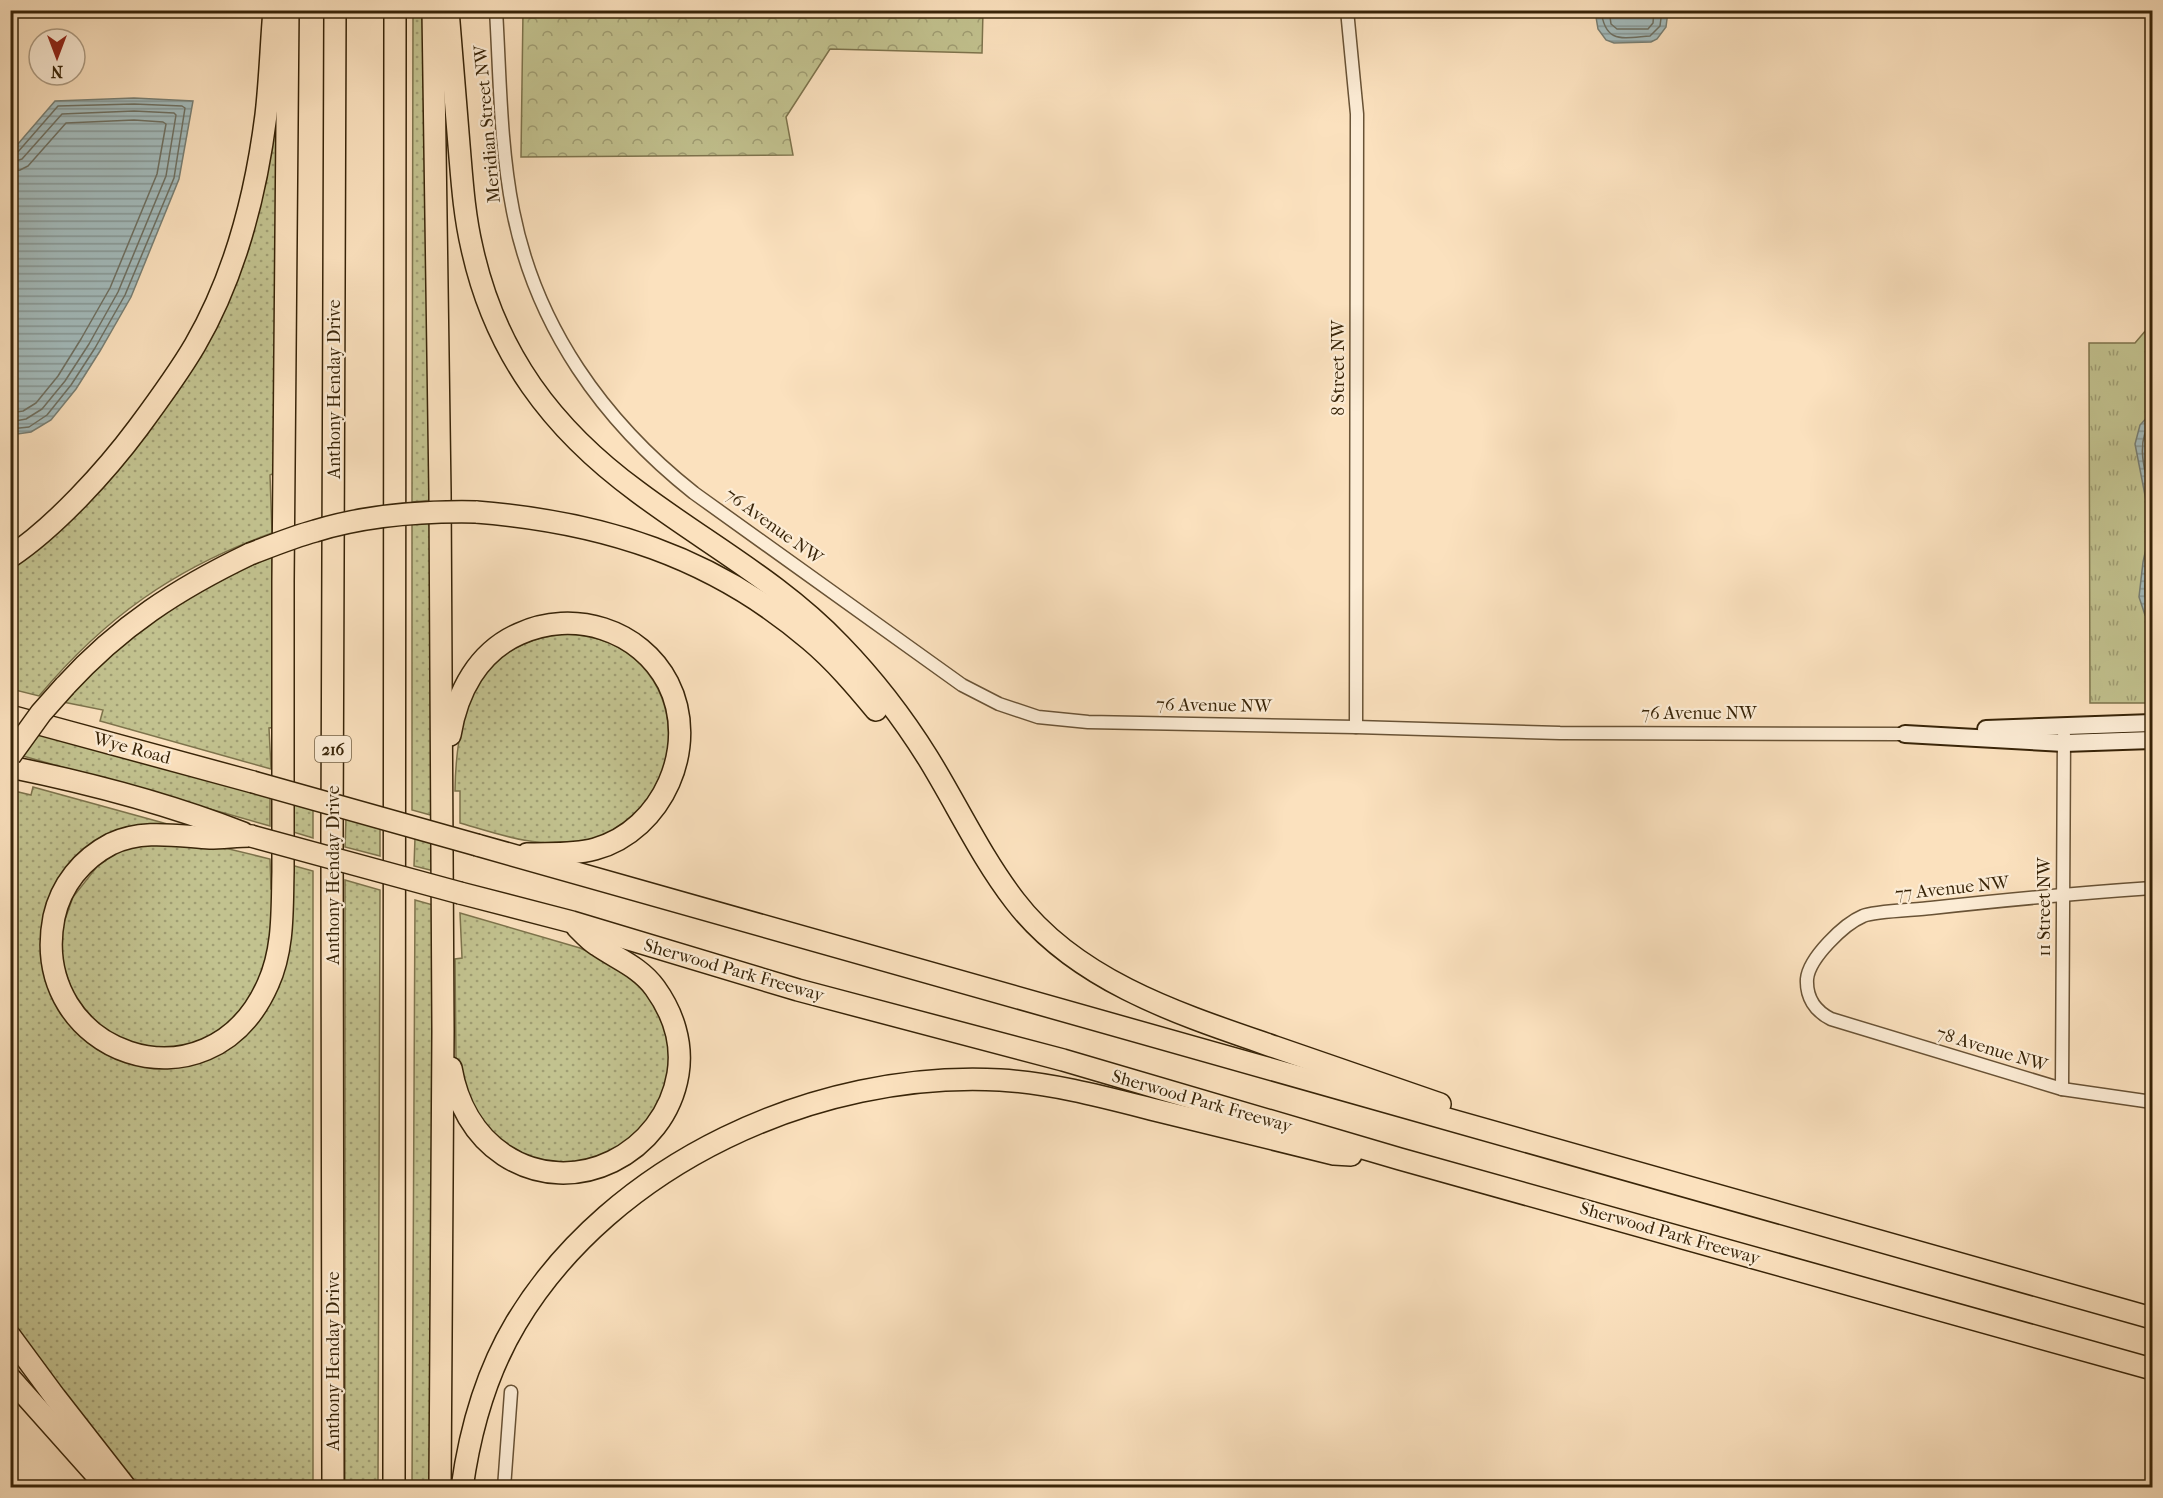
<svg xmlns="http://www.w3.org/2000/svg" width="2163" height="1498" viewBox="0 0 2163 1498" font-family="'IM FELL French Canon',serif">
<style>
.grass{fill:url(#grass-dots);stroke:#7d734c;stroke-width:1.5}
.forest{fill:url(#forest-crowns);stroke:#7d734c;stroke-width:1.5}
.park{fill:url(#park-tufts);stroke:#7d734c;stroke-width:1.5}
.water{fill:url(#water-rules);stroke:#787f74;stroke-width:1.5}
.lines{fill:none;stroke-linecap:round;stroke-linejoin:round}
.shore{stroke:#6e7062;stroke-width:1.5}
.street-casing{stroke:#695336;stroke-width:15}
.secondary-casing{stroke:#382408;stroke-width:20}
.highway-casing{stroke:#382408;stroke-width:24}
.street{stroke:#fcecd5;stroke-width:12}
.secondary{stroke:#fcecd5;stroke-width:16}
.highway{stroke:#fbe1be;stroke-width:21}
.highway-bridge-casing{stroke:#382408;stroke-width:24;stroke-linecap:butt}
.highway-bridge{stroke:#fbe1be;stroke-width:21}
.labels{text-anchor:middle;stroke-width:4.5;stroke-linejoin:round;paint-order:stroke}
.shield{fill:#fcecd5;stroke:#736046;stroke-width:1.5}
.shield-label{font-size:16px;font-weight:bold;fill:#382408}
.street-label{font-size:18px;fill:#382408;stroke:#fcecd5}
</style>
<defs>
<pattern id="grass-dots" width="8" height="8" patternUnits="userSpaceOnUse" patternTransform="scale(1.5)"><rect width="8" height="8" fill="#c2c28f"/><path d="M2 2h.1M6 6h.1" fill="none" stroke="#9f9d73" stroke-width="1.8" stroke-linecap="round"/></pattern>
<pattern id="forest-crowns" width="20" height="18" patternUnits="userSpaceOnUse" patternTransform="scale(1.5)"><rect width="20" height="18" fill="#c2c28f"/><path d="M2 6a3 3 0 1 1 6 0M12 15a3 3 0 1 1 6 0" fill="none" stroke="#9f9d73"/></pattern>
<pattern id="park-tufts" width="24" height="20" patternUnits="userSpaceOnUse" patternTransform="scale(1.5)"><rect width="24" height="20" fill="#c2c28f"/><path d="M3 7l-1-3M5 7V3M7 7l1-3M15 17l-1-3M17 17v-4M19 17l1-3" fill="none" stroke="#9f9d73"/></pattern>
<pattern id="water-rules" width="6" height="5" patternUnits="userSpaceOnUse" patternTransform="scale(1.5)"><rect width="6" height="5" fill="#a3bbbc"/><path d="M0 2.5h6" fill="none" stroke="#869897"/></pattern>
</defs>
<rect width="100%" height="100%" fill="#fbe1be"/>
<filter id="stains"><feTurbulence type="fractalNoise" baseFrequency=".00333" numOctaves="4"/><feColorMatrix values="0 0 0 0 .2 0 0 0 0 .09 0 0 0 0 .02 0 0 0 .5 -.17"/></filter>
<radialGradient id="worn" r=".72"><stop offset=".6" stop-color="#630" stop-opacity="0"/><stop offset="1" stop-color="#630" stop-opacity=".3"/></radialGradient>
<g class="grass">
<path d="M426,10L434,500L412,502L413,11Z"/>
<path d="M278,43L277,472L270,475L272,533C175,568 105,617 39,696L11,689V561L23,552L211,326Z"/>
<path d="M435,523L434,816L412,810V524Z"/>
<path d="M272,557V632L279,634L278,727L269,728L271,769L100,721L103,710L63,702C79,686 94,668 112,653C160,613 213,579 272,557Z"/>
<path d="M567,634C699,639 703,824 576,842C536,848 498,834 460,823V791H455C456,712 475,641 567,634Z"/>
<path d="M40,732L270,797V826L23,756Z"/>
<path d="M33,787L171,825H156L64,881L53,987L137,1062L250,1029L257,1021L277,987L291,865L313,871V1487H138L58,1387L11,1319L10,790L31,795Z"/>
<path d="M291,803L313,809V838L290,831Z"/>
<path d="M346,818L380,827V856L345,847Z"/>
<path d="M415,838L434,843V871L414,866Z"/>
<path d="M148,842H200L270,859L271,889H278L273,950L244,1015L189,1048L139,1047L106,1030L83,1010L73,994L61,958L62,928L73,897L103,859L127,847Z"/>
<path d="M345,880L380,890L378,1487H345Z"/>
<path d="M415,900L433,905V1487L412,1488Z"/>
<path d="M460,913L580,948L606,960L621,968L649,994L667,1028L671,1075L648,1127L592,1163L546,1164L499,1142L473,1110L456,1061L455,959L462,958Z"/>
</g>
<path class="forest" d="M523,11H983L982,53L830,49L786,117L793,155L521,157Z"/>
<path class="park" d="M2152,323V703H2090L2089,343H2135Z"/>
<g class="water">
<path d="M1595,11H1668L1666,27L1657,39L1651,42L1614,43L1606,40L1598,29Z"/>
<path d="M134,98L193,101L179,179L131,297L100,351L76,389L51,420L31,432L11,435V152L55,101Z"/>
<path d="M2152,412V621L2145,615L2139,597L2143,562L2151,526L2135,444L2140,425Z"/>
</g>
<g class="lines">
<g class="shore">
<path d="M1601,10C1605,44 1622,38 1650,36L1660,26L1662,10"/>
<path d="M1609,10L1611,24L1617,29H1648L1653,23L1654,10"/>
<path d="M10,155L17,153L58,106L134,104L182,106L185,108L174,178L125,295L95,348L71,385L47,415L29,427L10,429"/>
<path d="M10,163L22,159L62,114L134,111L174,113L176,115L166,176L118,292L89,344L65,381L42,409L26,419L10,422"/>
<path d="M10,172L20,170L28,166L66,123L134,120L163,122L166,124L157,174L110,288L81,339L58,376L36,403L23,411L10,413"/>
<path d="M2152,421C2133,443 2147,476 2152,503"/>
<path d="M2152,547C2148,566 2138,597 2152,613"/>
</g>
<g class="street-casing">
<g id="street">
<path d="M496,10C500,77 500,145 513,211C536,327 603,421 694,493L962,685L999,704L1038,717L1088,722L1356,727L1560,733L1905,734"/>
<path d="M1347,10L1357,114L1356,727"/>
<path d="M2152,888C2078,893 2005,900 1931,908C1916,910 1874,911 1863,916C1844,924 1809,958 1807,979C1806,997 1815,1011 1831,1019L2062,1089L2152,1102"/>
<path d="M2062,1089L2064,735"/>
<path d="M504,1488L511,1392"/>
</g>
</g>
<g class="secondary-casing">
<g id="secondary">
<path d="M1986,729L2152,723"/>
<path d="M1905,734L2064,743L2152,740"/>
</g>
</g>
<g class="highway-casing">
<g id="highway">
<path d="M433,10L440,493L443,1031L440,1488"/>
<path d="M448,10C452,55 455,100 459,145C462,180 464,214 472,248C495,353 552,429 638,492C706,543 781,583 840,645C873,679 903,718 928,758C957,805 981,857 1015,901C1077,982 1182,1015 1275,1047C1330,1066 1385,1085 1440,1104"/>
<path d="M476,512C602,522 712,556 810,640C835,661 856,686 876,710"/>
<path d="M10,557C55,527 106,471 138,428C158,401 178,374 195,345C235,276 256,194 266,115C270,81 271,45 274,10"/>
<path d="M65,686C120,626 177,589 250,554"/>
<path d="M10,716L253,782"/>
<path d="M450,735C457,692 478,652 519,634C573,609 640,629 668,683C700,746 663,830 595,849C573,855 549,853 527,854"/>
<path d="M10,767C89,783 169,804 243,833"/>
<path d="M251,836C237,836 223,838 210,838C177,836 142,829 111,844C82,859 61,885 54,917C27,1054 209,1118 268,984C284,949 282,909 283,872V582L288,10"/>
<path d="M477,845L2152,1318"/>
<path d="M460,893L572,922L798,990L1063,1060L1400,1159L2152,1369"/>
<path d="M451,1068C457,1103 474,1135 504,1155C574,1201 665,1153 678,1074C683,1043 673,1013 655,988C640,967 617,959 597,945C589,940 583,933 577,927"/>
<path d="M10,1336L55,1397L126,1488"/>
<path d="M10,1378L108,1488"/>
<path d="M333,1488L332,837L335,10"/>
<path d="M394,1488L395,10"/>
<path d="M462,1488C470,1430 486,1373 516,1323C612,1163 817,1070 1000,1080C1052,1083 1104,1097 1155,1110C1215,1125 1275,1139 1334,1154L1351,1155"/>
</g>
</g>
<use href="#street" class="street"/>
<use href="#secondary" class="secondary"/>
<use href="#highway" class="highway"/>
<g class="highway-bridge-casing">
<g id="highway-bridge">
<path d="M250,554C271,546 293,537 315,531C367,515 422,511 476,512"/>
<path d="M10,756L41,713L65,686"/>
<path d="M253,782L477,845"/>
<path d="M251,836L460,893"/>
</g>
</g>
<use href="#highway-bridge" class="highway-bridge"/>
</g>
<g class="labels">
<rect class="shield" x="315" y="736" width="36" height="26" rx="4.5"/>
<g class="shield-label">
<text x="333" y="755">216</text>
</g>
<g class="street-label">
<text transform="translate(487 124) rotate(-95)" y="6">Meridian Street NW</text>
<text transform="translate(1338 368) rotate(-90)" y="6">8 Street NW</text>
<text transform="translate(334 389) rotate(-90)" y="6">Anthony Henday Drive</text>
<text transform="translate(774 526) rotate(36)" y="6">76 Avenue NW</text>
<text transform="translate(1214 705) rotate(1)" y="6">76 Avenue NW</text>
<text x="1699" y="719">76 Avenue NW</text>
<text transform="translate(132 748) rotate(15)" y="6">Wye Road</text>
<text transform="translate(333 875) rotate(-90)" y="6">Anthony Henday Drive</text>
<text transform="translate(1952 888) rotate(-6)" y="6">77 Avenue NW</text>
<text transform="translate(2044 907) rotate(-90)" y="6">11 Street NW</text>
<text transform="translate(734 970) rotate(16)" y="6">Sherwood Park Freeway</text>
<text transform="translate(1992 1049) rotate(17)" y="6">78 Avenue NW</text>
<text transform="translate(1202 1101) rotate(16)" y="6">Sherwood Park Freeway</text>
<text transform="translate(1670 1233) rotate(16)" y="6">Sherwood Park Freeway</text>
<text transform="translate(333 1361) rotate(-90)" y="6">Anthony Henday Drive</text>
</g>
</g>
<rect width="2163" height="1498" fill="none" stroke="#fbe1be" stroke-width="36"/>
<rect x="12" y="12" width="2139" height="1474" fill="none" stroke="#382408" stroke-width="3"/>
<rect x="18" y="18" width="2127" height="1462" fill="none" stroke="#382408" stroke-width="1.5"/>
<g transform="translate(57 57) rotate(180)"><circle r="28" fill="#fcecd5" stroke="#ae9c83" stroke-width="1.5"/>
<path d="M0-4.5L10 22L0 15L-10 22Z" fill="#8f2418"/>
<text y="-9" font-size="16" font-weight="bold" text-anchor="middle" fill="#382408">N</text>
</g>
<rect width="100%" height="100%" filter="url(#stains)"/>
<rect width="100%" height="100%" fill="url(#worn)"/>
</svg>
